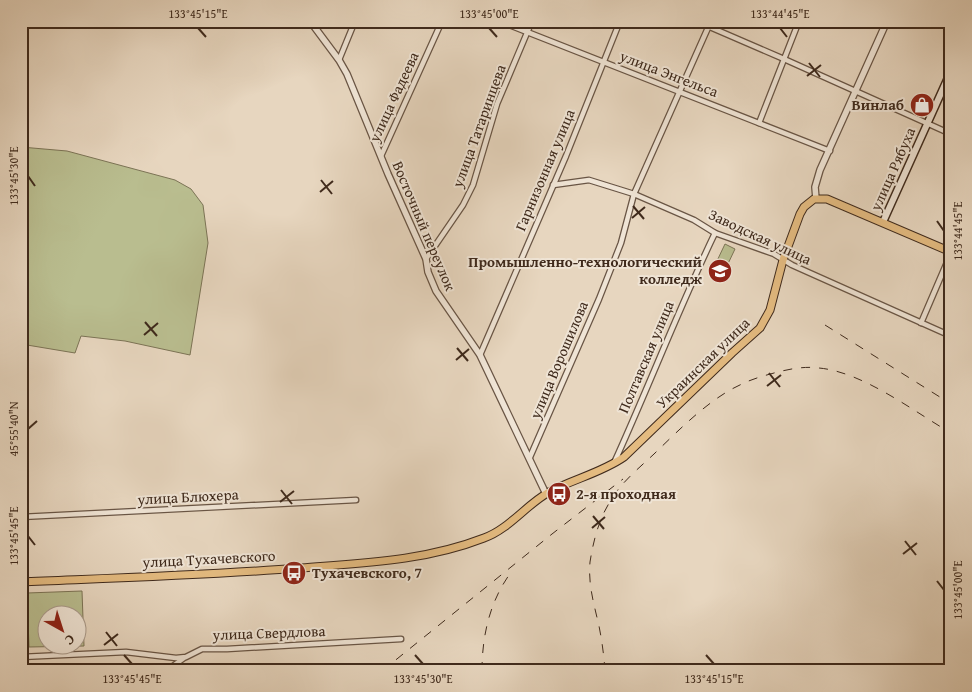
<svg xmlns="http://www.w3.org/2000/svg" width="972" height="692" viewBox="0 0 972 692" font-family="'Gentium Book Plus',serif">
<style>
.green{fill:#b9bd8f;stroke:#7c7456;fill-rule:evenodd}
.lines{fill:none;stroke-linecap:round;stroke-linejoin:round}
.minor-casing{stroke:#695545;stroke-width:7}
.tertiary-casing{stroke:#695545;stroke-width:8}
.secondary-casing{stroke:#3f2a1c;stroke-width:9}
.primary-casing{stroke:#3f2a1c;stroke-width:9}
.minor{stroke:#efe4d5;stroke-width:4.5}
.tertiary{stroke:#efe4d5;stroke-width:5.5}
.secondary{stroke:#efe4d5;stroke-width:6}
.primary{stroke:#e4bb80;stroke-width:7}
.rail{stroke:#3f2a1c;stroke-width:1;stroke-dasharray:9 9;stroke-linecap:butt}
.ticks{fill:none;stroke:#3f2a1c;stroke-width:2}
.labels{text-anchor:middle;stroke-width:4;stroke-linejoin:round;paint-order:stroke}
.street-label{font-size:15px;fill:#3f2a1c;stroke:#efe4d5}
.poi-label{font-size:15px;font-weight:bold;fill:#3f2a1c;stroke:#efe4d5;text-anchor:end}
.neatline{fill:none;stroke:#3f2a1c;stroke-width:2}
.ticks-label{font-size:12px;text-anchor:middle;fill:#3f2a1c}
</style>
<rect width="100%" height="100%" fill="#e7d6bf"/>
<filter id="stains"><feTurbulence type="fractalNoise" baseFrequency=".004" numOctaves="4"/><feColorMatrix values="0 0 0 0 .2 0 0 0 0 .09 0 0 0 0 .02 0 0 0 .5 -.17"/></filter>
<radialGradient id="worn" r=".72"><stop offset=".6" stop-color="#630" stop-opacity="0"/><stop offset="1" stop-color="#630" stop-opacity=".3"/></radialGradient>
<g class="green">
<path d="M21,147L67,151L175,180L191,189L203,205L208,243L190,355L125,341L81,336L75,353L21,344Z"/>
<path d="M725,244L735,249L726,268L716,263Z"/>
<path d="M82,591L84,646L29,647L27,593ZM48,614H78V644H48Z"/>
</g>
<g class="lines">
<g class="minor-casing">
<g id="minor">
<path d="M499,21L830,151"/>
<path d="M696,21L784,59L951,134"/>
<path d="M339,60L355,21"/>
<path d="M759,123L799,21"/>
<path d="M381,156L442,21"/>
<path d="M553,185L589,180L634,194L694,220L715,233L774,254L792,265L951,336"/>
<path d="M426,259L463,205L473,185L497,104L532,21"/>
<path d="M921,323L951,253"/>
<path d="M480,355L566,156L620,21"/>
<path d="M530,457L599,299L621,243L634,194L711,21"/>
<path d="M614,463C649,386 679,308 715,233"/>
<path d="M21,517L356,500"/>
<path d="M21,657L126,652L176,658L186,657L202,649H227L401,639"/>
<path d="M166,671L184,658"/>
</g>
</g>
<g class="tertiary-casing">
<g id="tertiary">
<path d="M310,21L339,60L347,74L388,174L426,259L428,272L436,291L480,355L546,494"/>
<path d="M816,199L815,187L820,170L887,21"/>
</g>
</g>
<g class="secondary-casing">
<path id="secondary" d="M883,222L951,71"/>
</g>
<g class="primary-casing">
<path id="primary" d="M21,582C115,578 208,575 301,568C363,563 425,561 484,538C509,529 526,505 549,492C573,479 601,473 624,457L732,353L760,328L770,310L783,260L800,214L804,207L814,199H827L951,252"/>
</g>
<use href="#minor" class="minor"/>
<use href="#tertiary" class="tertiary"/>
<use href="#secondary" class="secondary"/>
<use href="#primary" class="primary"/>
<g class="rail">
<path d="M825,325L951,404"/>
<path d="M382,671L552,534L623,479"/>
<path d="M482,671C482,635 490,600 512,571"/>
<path d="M605,671C604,656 602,641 599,626C594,604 588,585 590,562C593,543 598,522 608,505C618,485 638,469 654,454C679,430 710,398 742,384C752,379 763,376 774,373C789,369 804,366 819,368C863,372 913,411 951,433"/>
</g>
</g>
<path class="ticks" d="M198,28L206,37M489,28L497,37M780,28L787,37M809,63L820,77M807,76L821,65M28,176L35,186M321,180L332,194M320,192L333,181M633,206L644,219M632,218L645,207M937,221L944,231M145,322L157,336M144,335L158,323M457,348L468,361M456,360L469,349M769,373L780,387M767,386L781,375M28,429L37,421M281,490L292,504M280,502L294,491M593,516L604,529M592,528L605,517M28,536L35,545M905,541L916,555M903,554L917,543M937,581L944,590M106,632L117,646M104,645L118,634M124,655L132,664M415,655L423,664M706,655L714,664"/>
<defs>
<g id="shop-disc" transform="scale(1.25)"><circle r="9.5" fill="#8f2418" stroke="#efe4d5"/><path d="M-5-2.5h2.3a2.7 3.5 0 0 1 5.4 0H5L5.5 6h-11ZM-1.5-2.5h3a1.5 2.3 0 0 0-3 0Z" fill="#fff"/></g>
<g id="university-disc" transform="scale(1.25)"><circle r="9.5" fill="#8f2418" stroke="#efe4d5"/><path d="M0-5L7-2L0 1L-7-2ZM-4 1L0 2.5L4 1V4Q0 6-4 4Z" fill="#fff"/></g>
<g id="bus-disc" transform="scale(1.25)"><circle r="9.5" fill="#8f2418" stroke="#efe4d5"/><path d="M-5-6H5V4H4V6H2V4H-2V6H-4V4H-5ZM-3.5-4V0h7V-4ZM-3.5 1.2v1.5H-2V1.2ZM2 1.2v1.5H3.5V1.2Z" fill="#fff"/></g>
</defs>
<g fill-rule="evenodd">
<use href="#shop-disc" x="922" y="105"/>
<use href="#university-disc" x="720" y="271"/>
<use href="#bus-disc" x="559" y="494"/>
<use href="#bus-disc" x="294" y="573"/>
</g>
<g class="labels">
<g class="street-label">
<text transform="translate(669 74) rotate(21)" y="5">улица Энгельса</text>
<text transform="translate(394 97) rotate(-65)" y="5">улица Фадеева</text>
<text transform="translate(479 126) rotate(-70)" y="5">улица Татаринцева</text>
<text transform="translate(893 169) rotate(-66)" y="5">улица Рябуха</text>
<text transform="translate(545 170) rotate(-67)" y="5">Гарнизонная улица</text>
<text transform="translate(424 226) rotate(67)" y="5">Восточный переулок</text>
<text transform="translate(760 237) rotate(25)" y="5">Заводская улица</text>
<text transform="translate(646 357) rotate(-67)" y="5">Полтавская улица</text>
<text transform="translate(559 360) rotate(-67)" y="5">улица Ворошилова</text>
<text transform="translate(703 363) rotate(-44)" y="5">Украинская улица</text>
<text transform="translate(188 497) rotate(-3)" y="5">улица Блюхера</text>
<text transform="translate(209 559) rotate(-3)" y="5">улица Тухачевского</text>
<text transform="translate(269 633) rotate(-2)" y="5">улица Свердлова</text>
</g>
<g class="poi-label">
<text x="904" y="110">Винлаб</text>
<text x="702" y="267">Промышленно-технологический<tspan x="702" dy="17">колледж</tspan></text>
<text x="576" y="499" text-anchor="start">2-я проходная</text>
<text x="312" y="578" text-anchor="start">Тухачевского, 7</text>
</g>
</g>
<rect width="972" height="692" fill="none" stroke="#e7d6bf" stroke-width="55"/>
<g transform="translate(62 630) rotate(141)"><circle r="24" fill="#efe4d5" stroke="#a99a8b"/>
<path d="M0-4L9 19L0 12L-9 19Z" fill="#8f2418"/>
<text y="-8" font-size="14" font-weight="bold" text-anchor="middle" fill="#3f2a1c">С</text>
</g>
<rect x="28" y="28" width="916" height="636" class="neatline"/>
<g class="ticks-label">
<text x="198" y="18">133°45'15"E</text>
<text x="489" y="18">133°45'00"E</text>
<text x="780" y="18">133°44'45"E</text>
<text transform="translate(14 176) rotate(-90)" y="4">133°45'30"E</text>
<text transform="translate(958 231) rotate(-90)" y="4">133°44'45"E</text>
<text transform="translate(14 429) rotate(-90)" y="4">45°55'40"N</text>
<text transform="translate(14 536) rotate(-90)" y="4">133°45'45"E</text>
<text transform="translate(958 590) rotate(-90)" y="4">133°45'00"E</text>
<text x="132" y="683">133°45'45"E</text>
<text x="423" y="683">133°45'30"E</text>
<text x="714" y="683">133°45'15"E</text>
</g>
<rect width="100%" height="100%" filter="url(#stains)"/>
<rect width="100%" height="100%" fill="url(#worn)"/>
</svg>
